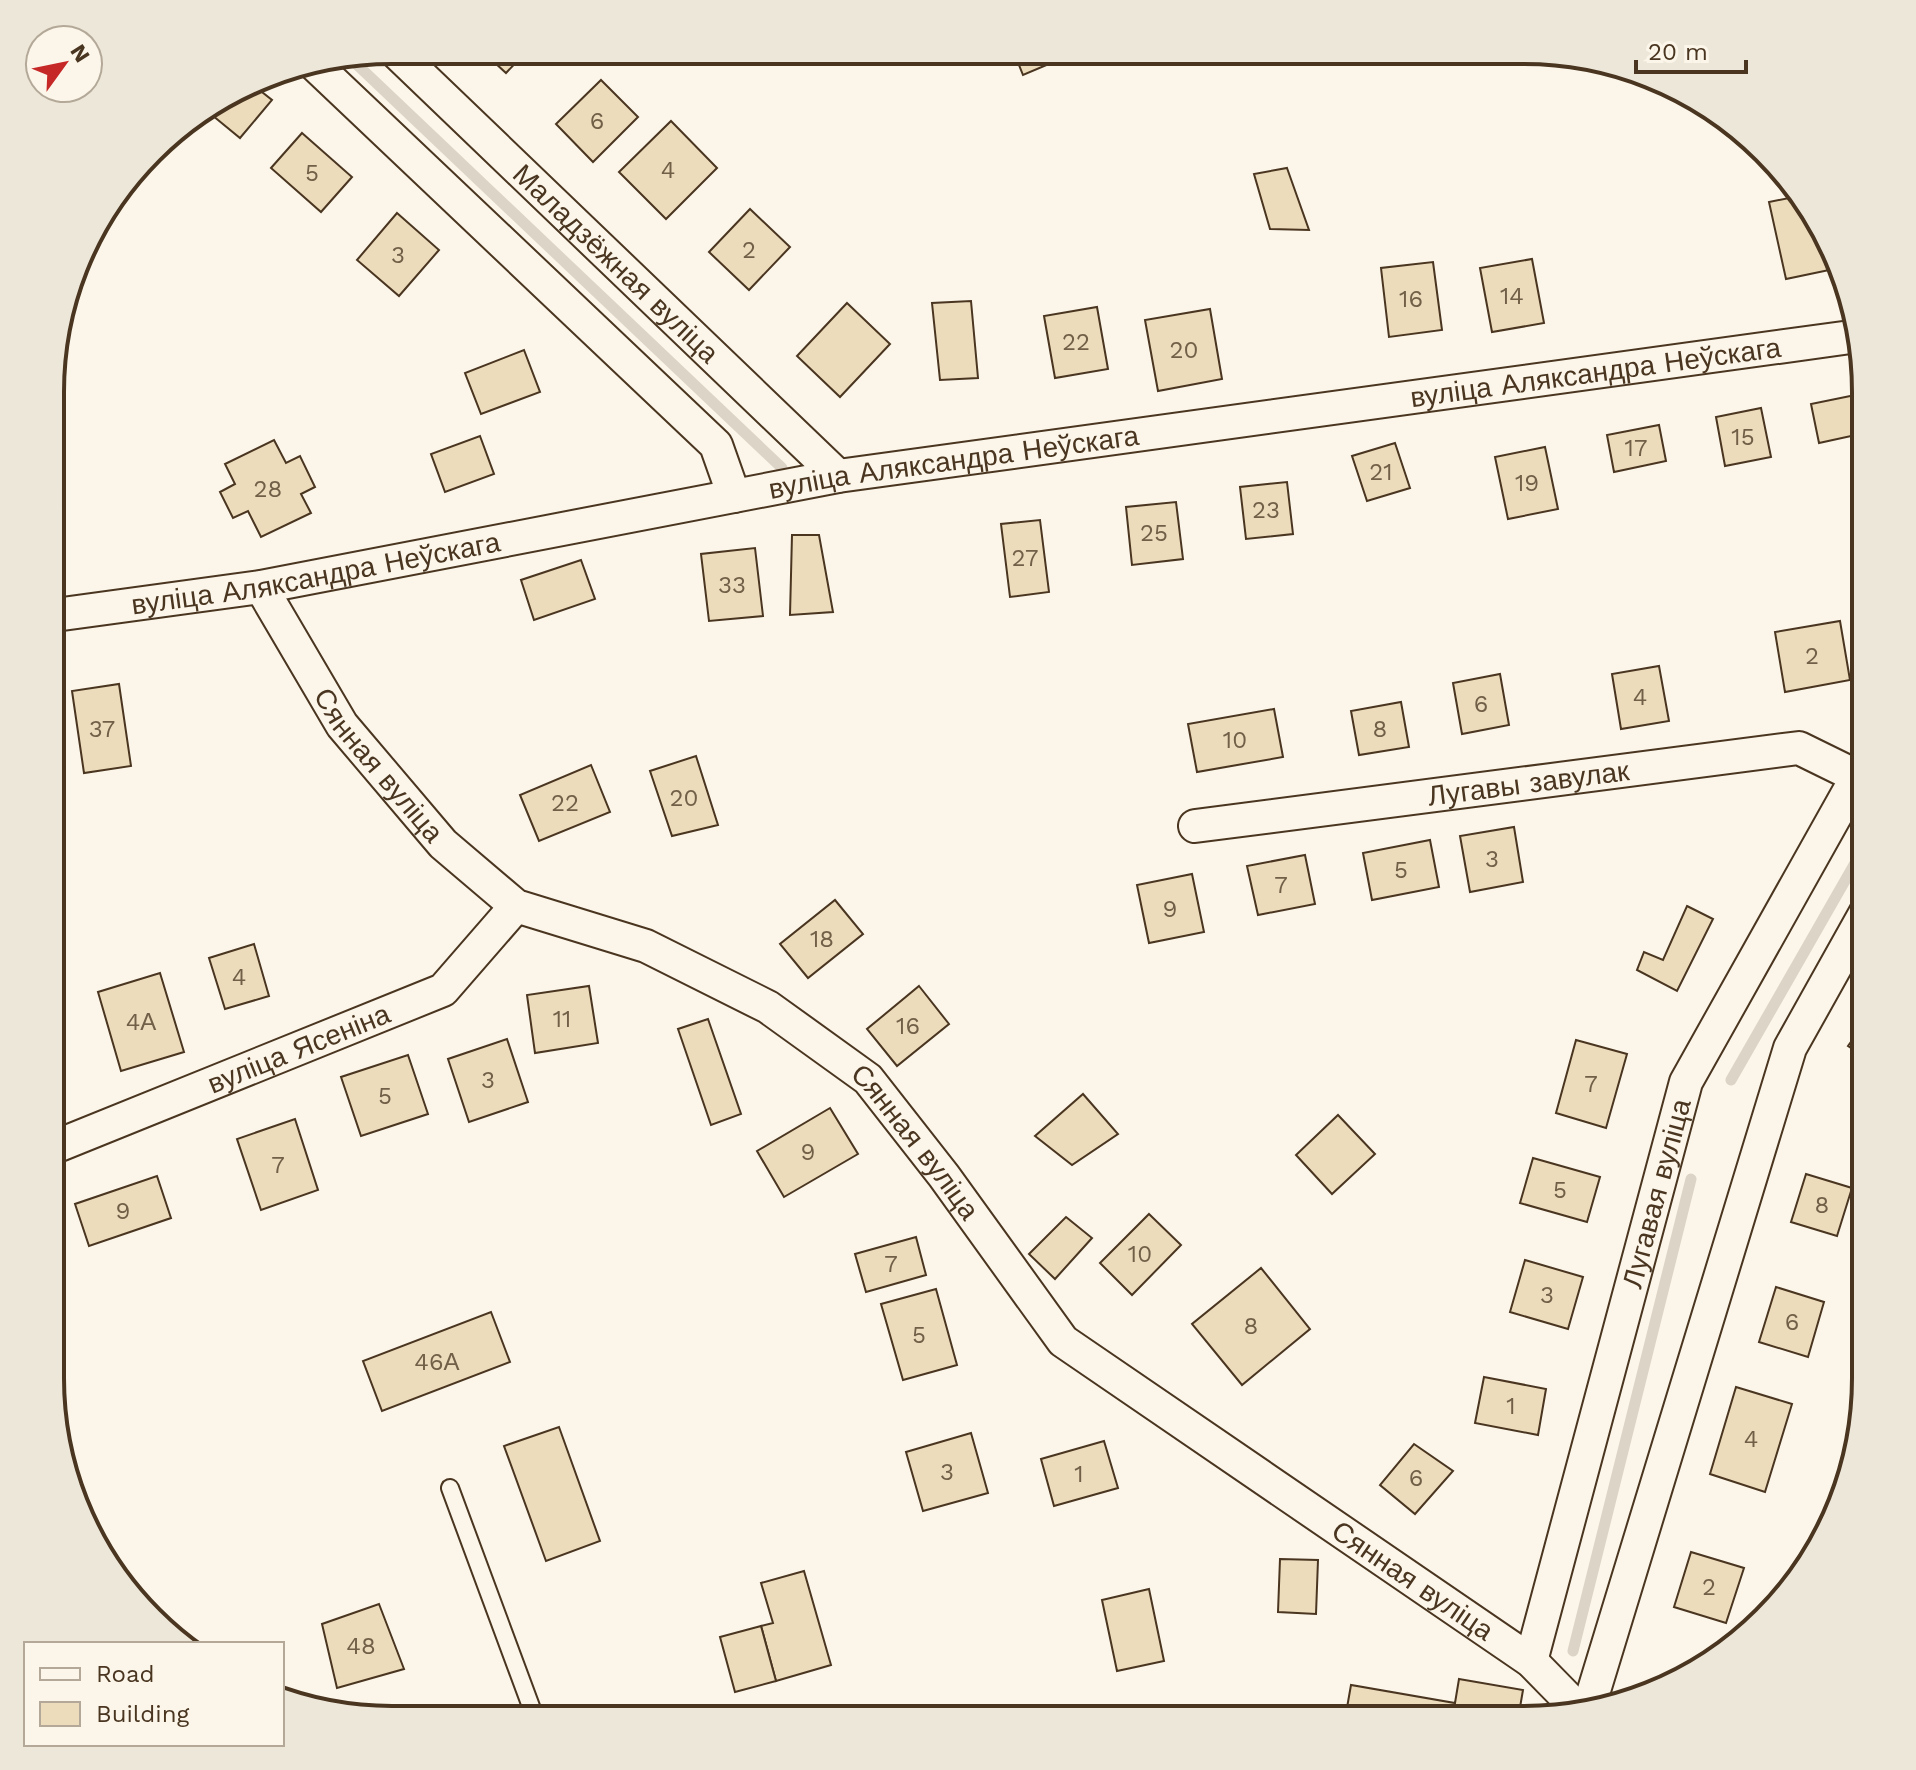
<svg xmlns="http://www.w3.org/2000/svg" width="1916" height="1770" viewBox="0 0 1916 1770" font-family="'Work Sans',sans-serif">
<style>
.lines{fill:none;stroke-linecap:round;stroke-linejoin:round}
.stream{stroke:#dcd4c6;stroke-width:11}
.building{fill:#ecdcbc;stroke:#4a3520;stroke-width:2}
.service-casing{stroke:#4a3520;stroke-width:20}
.minor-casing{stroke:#4a3520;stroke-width:36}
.service{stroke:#fbf6e9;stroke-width:16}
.minor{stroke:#fbf6e9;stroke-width:32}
.labels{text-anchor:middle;stroke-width:6;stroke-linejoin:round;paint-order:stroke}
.number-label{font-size:24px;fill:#725f47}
.street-label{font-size:28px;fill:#4a3520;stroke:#fbf6e9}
.rim{fill:none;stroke:#4a3520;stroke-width:4}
</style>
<rect width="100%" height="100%" fill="#fbf6e9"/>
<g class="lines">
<g class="stream">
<path d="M349,57L782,468"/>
<path d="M1731,1080L1866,844"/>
<path d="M1573,1651L1691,1179"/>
<path d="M1553,1718L1554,1714"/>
</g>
</g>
<g class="building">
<path d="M481,50H528L506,73Z"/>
<path d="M1013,50H1082L1023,75Z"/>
<path d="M601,80L638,117L593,162L556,124Z"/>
<path d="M253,85L272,100L240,138L207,111Z"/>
<path d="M671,121L717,168L666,219L619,172Z"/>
<path d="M302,133L352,177L321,212L271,168Z"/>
<path d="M1287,168L1309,230L1270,229L1254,174Z"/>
<path d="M1799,196L1828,242L1834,269L1786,279L1769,202Z"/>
<path d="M750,209L790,247L749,290L709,252Z"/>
<path d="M397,213L439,250L399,296L357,260Z"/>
<path d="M1532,259L1544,323L1492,332L1480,268Z"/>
<path d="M1433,262L1442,330L1389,337L1381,268Z"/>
<path d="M971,301L978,378L940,380L932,303Z"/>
<path d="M847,303L890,344L840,397L797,356Z"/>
<path d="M1097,307L1108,369L1055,378L1044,316Z"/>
<path d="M1210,309L1222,379L1158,391L1145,320Z"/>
<path d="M524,350L540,392L481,414L465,373Z"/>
<path d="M1865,393V433L1819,443L1811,404Z"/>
<path d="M1761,408L1771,457L1725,466L1716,417Z"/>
<path d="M1659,425L1666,461L1614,472L1607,435Z"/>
<path d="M480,436L494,474L445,492L431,454Z"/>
<path d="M274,440L286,463L300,456L315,487L301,494L311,513L261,537L248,511L233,518L220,492L235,484L225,464Z"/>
<path d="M1395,443L1410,488L1367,501L1352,456Z"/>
<path d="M1545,447L1558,509L1508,519L1495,457Z"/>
<path d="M1287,482L1293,534L1246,539L1240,487Z"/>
<path d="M1176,502L1183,559L1132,565L1126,507Z"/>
<path d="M1040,520L1049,592L1010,597L1001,524Z"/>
<path d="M792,535H819L833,612L790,615Z"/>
<path d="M755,548L763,616L709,621L701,554Z"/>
<path d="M581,560L595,599L534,620L521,580Z"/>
<path d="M1840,621L1850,680L1785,692L1775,632Z"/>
<path d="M1659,666L1669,721L1621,729L1612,674Z"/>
<path d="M1500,674L1509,725L1462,734L1453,683Z"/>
<path d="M119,684L131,766L84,773L72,691Z"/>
<path d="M1401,702L1409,747L1359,755L1351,711Z"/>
<path d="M1274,709L1283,757L1197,772L1188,724Z"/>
<path d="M696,756L718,825L672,836L650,771Z"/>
<path d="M591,765L610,812L539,841L520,795Z"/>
<path d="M1514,827L1523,882L1470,892L1460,836Z"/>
<path d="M1430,840L1439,887L1372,900L1363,853Z"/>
<path d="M1305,855L1315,904L1258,915L1247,866Z"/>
<path d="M1192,874L1204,932L1149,943L1137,885Z"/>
<path d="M835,900L863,934L808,978L780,944Z"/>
<path d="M1687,906L1713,919L1677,991L1637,970L1644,952L1663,960Z"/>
<path d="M254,944L269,996L225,1009L209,958Z"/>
<path d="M160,973L184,1052L121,1071L98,992Z"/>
<path d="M589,986L598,1043L535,1053L527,995Z"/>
<path d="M919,986L949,1024L897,1066L867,1029Z"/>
<path d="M708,1019L741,1114L711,1125L678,1029Z"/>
<path d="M1866,1021V1058L1848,1046Z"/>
<path d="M507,1039L528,1102L469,1122L448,1059Z"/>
<path d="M1576,1040L1627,1054L1606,1128L1556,1113Z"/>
<path d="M408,1055L428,1114L361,1136L341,1077Z"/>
<path d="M1083,1094L1118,1134L1072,1165L1035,1136Z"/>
<path d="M830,1108L858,1154L784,1197L757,1151Z"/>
<path d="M1338,1115L1375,1154L1332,1194L1296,1155Z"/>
<path d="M295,1119L318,1190L261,1210L237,1139Z"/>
<path d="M1533,1158L1600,1177L1587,1222L1520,1203Z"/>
<path d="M1806,1174L1852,1188L1837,1236L1791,1222Z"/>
<path d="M157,1176L171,1218L89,1246L75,1204Z"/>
<path d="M1149,1214L1181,1245L1132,1295L1100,1263Z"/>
<path d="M1066,1217L1092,1238L1055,1279L1029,1254Z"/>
<path d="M916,1237L926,1275L866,1292L855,1254Z"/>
<path d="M1525,1260L1583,1277L1568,1329L1510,1312Z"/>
<path d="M1261,1268L1310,1329L1242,1385L1192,1324Z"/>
<path d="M1776,1287L1824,1302L1808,1357L1759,1342Z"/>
<path d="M936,1289L957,1365L903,1380L881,1304Z"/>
<path d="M491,1312L510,1362L382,1411L363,1361Z"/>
<path d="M1484,1377L1546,1389L1538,1435L1475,1423Z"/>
<path d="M1736,1387L1792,1404L1765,1492L1710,1474Z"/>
<path d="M559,1427L600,1541L546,1561L504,1446Z"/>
<path d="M971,1433L988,1493L923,1511L906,1452Z"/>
<path d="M1104,1441L1118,1488L1054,1506L1041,1459Z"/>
<path d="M1414,1444L1453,1471L1415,1514L1380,1485Z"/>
<path d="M1691,1552L1744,1568L1726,1623L1674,1607Z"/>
<path d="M1280,1559L1318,1560L1316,1614L1278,1612Z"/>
<path d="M804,1571L831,1665L776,1681L761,1626L773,1623L761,1583Z"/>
<path d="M1149,1589L1164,1661L1117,1671L1102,1600Z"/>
<path d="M379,1604L404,1669L337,1688L322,1624Z"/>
<path d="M761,1626L776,1681L735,1692L720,1637Z"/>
<path d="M1459,1679L1523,1690L1518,1719H1345L1351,1685L1455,1703Z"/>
</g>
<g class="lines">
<g class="service-casing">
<path id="service" d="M450,1488L536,1720"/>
</g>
<g class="minor-casing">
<g id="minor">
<path id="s1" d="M394,50L838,476"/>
<path d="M313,63L716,445L734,496"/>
<path id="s2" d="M261,587L342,725L443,844L516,906L646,946L768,1007L868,1079L944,1176L1063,1341L1531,1661L1580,1711"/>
<path id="s3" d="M55,615L261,587L838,476L1858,336"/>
<path id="s4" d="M1195,826L1799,748L1856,776"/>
<path id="s5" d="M52,1148L443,990L516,906"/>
<path id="s6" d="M1531,1661L1686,1082L1866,761"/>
<path d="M1588,1710L1790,1048L1866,912"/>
</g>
</g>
<use href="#service" class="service"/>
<use href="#minor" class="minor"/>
</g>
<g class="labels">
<g class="number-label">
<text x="597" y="129">6</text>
<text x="668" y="178">4</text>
<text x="312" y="181">5</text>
<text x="749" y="258">2</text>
<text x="398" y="263">3</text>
<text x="1512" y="304">14</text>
<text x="1411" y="307">16</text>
<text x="1076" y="350">22</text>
<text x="1184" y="358">20</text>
<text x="1743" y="445">15</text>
<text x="1636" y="456">17</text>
<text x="1381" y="480">21</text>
<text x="1527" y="491">19</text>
<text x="268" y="497">28</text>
<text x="1266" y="518">23</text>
<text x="1154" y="541">25</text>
<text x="1025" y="566">27</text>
<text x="732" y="593">33</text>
<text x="1812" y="664">2</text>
<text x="1640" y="705">4</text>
<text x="1481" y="712">6</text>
<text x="102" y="737">37</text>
<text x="1380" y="737">8</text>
<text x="1235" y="748">10</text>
<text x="684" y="806">20</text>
<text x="565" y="811">22</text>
<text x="1492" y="867">3</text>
<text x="1401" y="878">5</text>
<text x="1281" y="893">7</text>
<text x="1170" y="917">9</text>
<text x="822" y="947">18</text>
<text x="239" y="985">4</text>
<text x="562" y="1027">11</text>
<text x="141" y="1030">4А</text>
<text x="908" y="1034">16</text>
<text x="488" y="1088">3</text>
<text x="1591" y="1092">7</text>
<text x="385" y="1104">5</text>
<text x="808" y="1160">9</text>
<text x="278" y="1173">7</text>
<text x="1560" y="1198">5</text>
<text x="1822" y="1213">8</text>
<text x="123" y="1219">9</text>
<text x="1140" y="1262">10</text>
<text x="891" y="1272">7</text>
<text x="1547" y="1303">3</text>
<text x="1792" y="1330">6</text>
<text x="1251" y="1334">8</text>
<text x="919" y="1343">5</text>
<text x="437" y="1370">46А</text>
<text x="1511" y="1414">1</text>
<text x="1751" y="1447">4</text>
<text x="947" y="1480">3</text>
<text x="1079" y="1482">1</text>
<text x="1416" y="1486">6</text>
<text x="1709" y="1595">2</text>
<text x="361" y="1654">48</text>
</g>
<g class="street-label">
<text dy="10" stroke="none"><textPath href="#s1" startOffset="308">Маладзёжная вуліца</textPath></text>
<text dy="10" stroke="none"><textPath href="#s3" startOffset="1560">вуліца Аляксандра Неўскага</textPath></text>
<text dy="10" stroke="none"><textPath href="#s3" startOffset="912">вуліца Аляксандра Неўскага</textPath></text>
<text dy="10" stroke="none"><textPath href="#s3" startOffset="264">вуліца Аляксандра Неўскага</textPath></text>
<text dy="10" stroke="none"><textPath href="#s2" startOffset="214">Сянная вуліца</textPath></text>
<text dy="10" stroke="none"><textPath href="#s4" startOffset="336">Лугавы завулак</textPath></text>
<text dy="10" stroke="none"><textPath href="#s5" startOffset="266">вуліца Ясеніна</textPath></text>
<text dy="10" stroke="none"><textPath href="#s2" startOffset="886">Сянная вуліца</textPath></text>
<text dy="10" stroke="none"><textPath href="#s6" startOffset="484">Лугавая вуліца</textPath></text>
<text dy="10" stroke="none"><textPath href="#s2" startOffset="1558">Сянная вуліца</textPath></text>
</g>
</g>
<path d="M0 0H1916V1770H0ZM392 64H1524A328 328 0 0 1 1852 392V1378A328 328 0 0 1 1524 1706H392A328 328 0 0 1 64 1378V392A328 328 0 0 1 392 64Z" fill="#ede7d9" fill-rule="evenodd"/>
<path class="rim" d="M392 64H1524A328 328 0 0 1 1852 392V1378A328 328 0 0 1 1524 1706H392A328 328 0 0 1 64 1378V392A328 328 0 0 1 392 64Z"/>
<rect x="24" y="1642" width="260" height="104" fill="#fbf6e9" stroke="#b4a999" stroke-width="2"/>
<rect x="40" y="1668" width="40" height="12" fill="#fbf6e9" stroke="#b4a999" stroke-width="2"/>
<text x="96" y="1682" font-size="24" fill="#4a3520">Road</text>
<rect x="40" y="1702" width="40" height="24" fill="#ecdcbc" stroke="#b4a999" stroke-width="2"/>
<text x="96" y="1722" font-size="24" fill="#4a3520">Building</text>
<g transform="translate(64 64) rotate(57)"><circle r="38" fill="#fbf6e9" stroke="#b4a999" stroke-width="2"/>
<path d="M0-6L14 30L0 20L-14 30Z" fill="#c62828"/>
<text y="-12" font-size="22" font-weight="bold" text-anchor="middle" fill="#4a3520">N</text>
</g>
<path d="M1636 60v12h110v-12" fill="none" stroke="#4a3520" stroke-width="4"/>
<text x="1648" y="60" font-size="24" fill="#4a3520" stroke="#fbf6e9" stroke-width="6" paint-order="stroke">20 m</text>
</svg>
